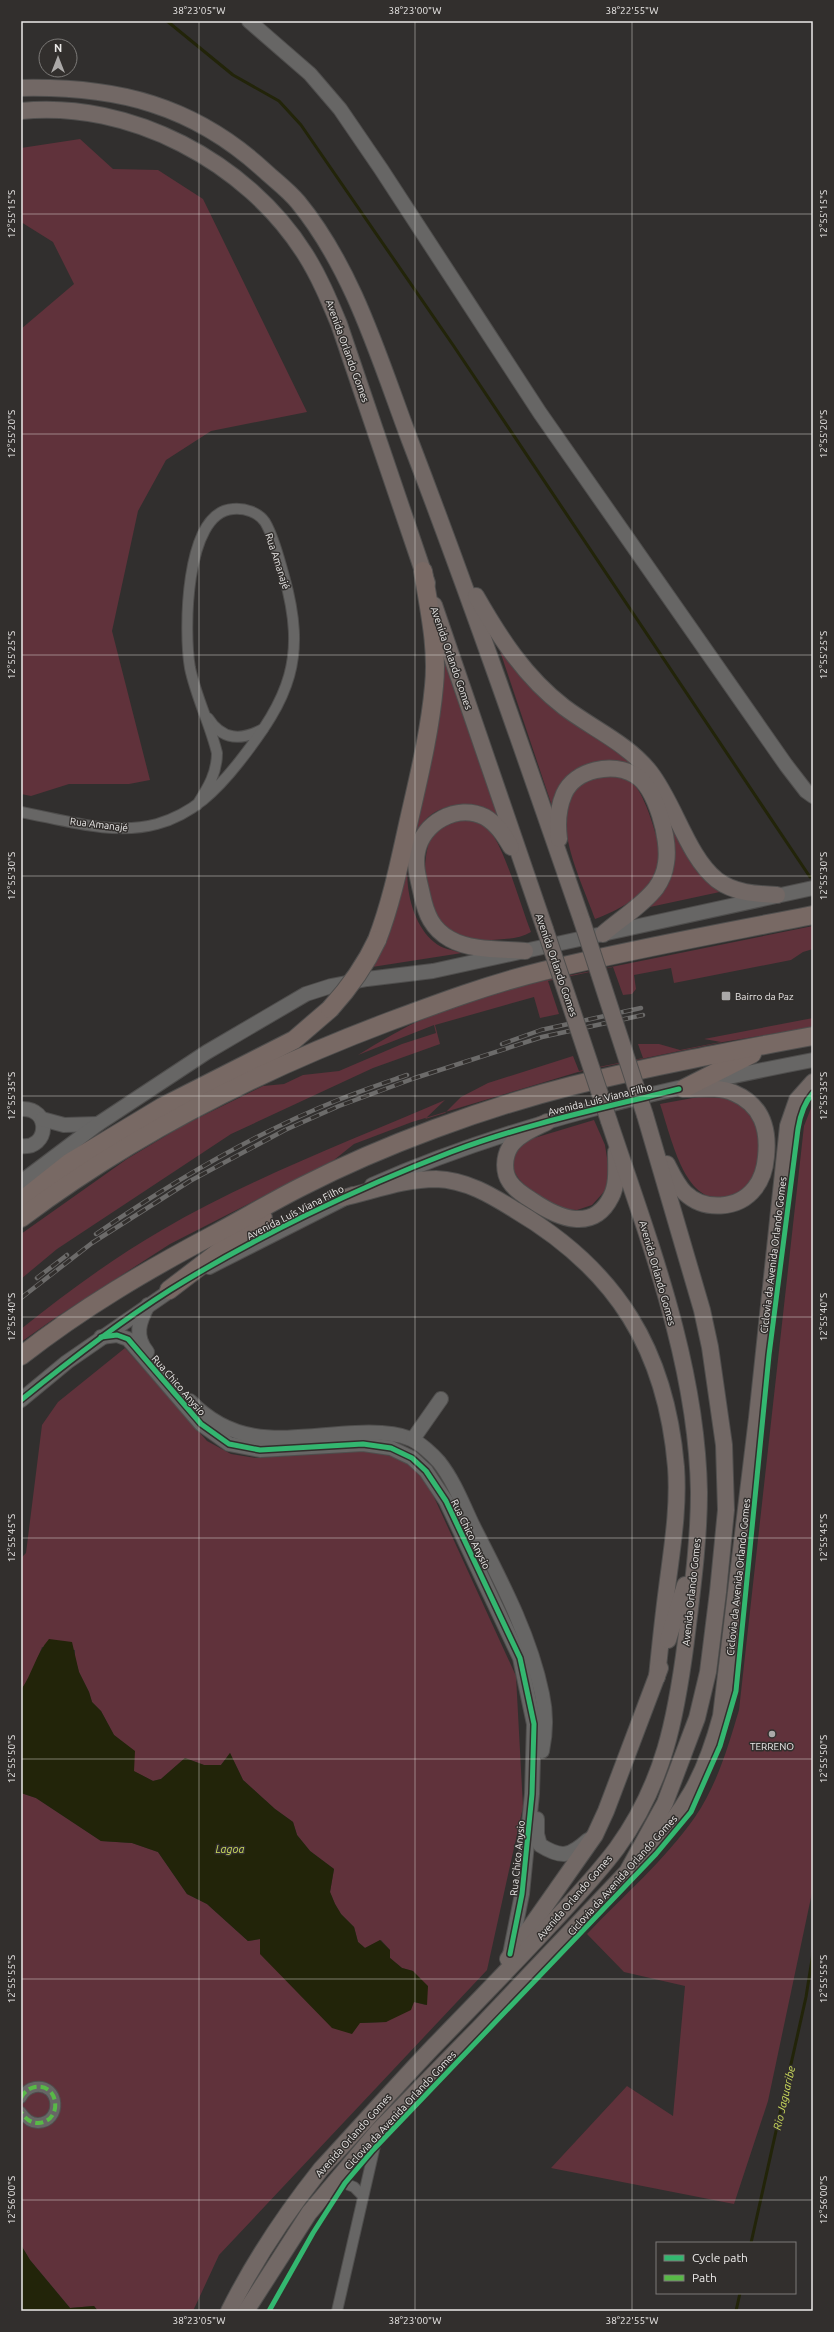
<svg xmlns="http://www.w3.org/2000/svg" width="834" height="2332" viewBox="0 0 834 2332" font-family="Ubuntu,sans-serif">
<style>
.green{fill:#60323b}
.water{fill:#222409}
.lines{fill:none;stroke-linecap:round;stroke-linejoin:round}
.stream{stroke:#222409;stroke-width:3}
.street-casing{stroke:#4f4e4d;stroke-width:12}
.secondary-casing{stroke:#4f4e4d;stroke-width:16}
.primary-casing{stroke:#4f4e4d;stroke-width:18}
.highway-casing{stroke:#4f4e4d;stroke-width:20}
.street{stroke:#676665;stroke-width:10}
.secondary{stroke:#676665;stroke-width:14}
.primary{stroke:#726865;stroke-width:16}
.highway{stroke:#786964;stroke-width:18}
.rail-casing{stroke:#6c6b6a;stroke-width:4.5}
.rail{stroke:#322f2d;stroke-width:3;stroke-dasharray:9;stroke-linecap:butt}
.primary-bridge-casing{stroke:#4f4e4d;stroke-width:18;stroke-linecap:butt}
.highway-bridge-casing{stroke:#4f4e4d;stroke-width:20;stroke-linecap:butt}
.primary-bridge{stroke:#726865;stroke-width:16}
.highway-bridge{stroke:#786964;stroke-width:18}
.quiet{stroke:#58b947;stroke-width:4;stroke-dasharray:8 4;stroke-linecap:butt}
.cycleway-casing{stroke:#322f2d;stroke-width:8}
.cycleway{stroke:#33b770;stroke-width:5}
.ticks{fill:none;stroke:#eceae9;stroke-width:1;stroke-opacity:0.45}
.poi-dot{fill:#aba9a8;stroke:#322f2d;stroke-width:1.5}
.labels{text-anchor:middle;stroke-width:3;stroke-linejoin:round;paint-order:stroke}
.street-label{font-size:10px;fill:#eceae9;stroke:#322f2d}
.poi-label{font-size:10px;fill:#eceae9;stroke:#322f2d;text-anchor:start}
.water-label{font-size:11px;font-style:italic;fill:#c9d95b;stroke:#322f2d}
.neatline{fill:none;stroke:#eceae9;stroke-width:1.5}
.ticks-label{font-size:10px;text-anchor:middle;fill:#eceae9}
</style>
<rect width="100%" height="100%" fill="#312f2e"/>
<g class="green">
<path d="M80,139L113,169L158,170L203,199L307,412L211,431L166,460L138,511L112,631L150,780L129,784H69L31,796L21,794V329L74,284L53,242L21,222V148Z"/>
<path d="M496,639C517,671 544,700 576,721C602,738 630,755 650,780C679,816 682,871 729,890L636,910C646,902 660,893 666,881C675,863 671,845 667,827C659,798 645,765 610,765C602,765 594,765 586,768C562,777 559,806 553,809Z"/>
<path d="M440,642L501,820L453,806C394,814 397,912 434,942C441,949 453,950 462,953L372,967L379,956L385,938Z"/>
<path d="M604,775C614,776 624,777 633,784C645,793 659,842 661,857C661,862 658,870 656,875C647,896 616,911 595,919C583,883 543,809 583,781C588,778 598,777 604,775Z"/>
<path d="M460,818C471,819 482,822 490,831C505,849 521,907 531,932C519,939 506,939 492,940C428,944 415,885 431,834Z"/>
<path d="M813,926V949L803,952L791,960L674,983L671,968L634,975L636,989L632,994L623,995L613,967L548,981L559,1014L540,1018L534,997L435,1025L440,1044L373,1068L231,1134L57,1249L21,1279V1234L127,1159L184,1125L263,1086L284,1084L303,1075L339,1071L402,1044L436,1033L434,1025L358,1055C380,1041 403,1028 427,1017C464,1000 507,990 547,980Z"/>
<path d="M813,1018V1027L723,1042L578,1072L412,1122L354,1144L334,1160L170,1244L55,1318L21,1342V1329C66,1293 112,1259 162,1230C249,1179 352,1140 445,1100L425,1119L445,1113L461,1097L488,1083L573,1056L579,1071L643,1058L638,1044H659L680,1050L721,1042L704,1039Z"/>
<path d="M698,1097L737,1098L763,1123L754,1183C690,1232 675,1149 660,1104Z"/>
<path d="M813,1103V1888L768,2101L734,2204L551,2168L627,2086L673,2116L685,1986L624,1972L587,1934C623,1896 665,1860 695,1817C717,1785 728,1747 739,1710L804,1126Z"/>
<path d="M594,1120L605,1145L611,1184L592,1205L577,1210L561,1209L528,1189L519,1179L513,1170V1150L521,1142Z"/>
<path d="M125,1348L207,1441L231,1454L256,1458L364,1451L382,1454L400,1458L413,1468L428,1484L516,1676L523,1807L487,1970L219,2255L193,2311H98L94,2306L70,2308L30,2260L21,2245V1793L36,1798L101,1841L132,1843L158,1852L187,1894L207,1904L248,1941L260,1939L360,2023L386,2022L414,2002L426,2005L413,1971L402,1968L390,1958V1950L381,1940L365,1948L358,1942L354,1927L341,1914L335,1904L330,1892L334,1869L310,1851L297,1835L293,1822L275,1809L243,1780L230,1753L221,1765H204L185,1758L161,1779L153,1781L133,1771L134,1751L114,1735L101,1711L92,1702L89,1692L79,1672L75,1659V1650L42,1647L30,1677L21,1690V1558L26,1553L42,1425L58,1402Z"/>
</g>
<g class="water">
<path d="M49,1639L72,1642L79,1672L89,1692L92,1702L101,1711L114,1735L135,1751L134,1771L153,1781L161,1779L185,1758L204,1765H221L230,1753L243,1780L275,1809L293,1822L297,1835L310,1851L334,1869L330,1892L335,1904L341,1914L354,1927L358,1942L365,1948L380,1940L390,1950V1958L402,1968L413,1971L428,1986L427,2005L414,2002L411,2010L386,2022L360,2023L352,2034L332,2028L260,1954V1939L248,1941L207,1904L187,1894L158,1852L132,1843L101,1841L36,1798L21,1793V1690C32,1674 36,1654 49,1639Z"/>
<path d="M21,2245L30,2260L70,2308L94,2306L98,2311H21Z"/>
</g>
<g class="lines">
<g class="stream">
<path d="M167,21L233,75L279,101L301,125L453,345L810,877"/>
<path d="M751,2243L806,1997L813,1953"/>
<path d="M736,2311L740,2293"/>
</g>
<g class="street-casing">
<g id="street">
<path d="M208,718C222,740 241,741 263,729"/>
<path d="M21,812C64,820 113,836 157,824C193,814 217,790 239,762C290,697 307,658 284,576C279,559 274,537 265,522C258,512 245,508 233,509C184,512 184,634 190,668C196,697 210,724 217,753C217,774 207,789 197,805"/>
<path d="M21,2098C24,2092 29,2088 35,2087C60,2083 63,2122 38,2123C30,2123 25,2118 21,2112"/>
<path d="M336,2180L354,2187L363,2196"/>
<path d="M337,2311L377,2137"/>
</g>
</g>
<g class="secondary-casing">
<g id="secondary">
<path d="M249,21L310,74L340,109L381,169L540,413L786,765L806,791L813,796"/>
<path d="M21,1109C52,1107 49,1150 21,1146"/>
<path d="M42,1119L64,1125L98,1124"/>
<path d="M21,1182L98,1124L207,1052L306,994L331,986L367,979L433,971L813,888"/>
<path d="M372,1185C512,1123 663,1089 813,1060"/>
<path d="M209,1267L353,1194"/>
<path d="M101,1337L117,1335L128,1339L201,1424L229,1444L260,1450L363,1444L391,1448L412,1458L426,1471L446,1501L520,1658L534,1724L532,1794L522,1894L510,1954"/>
<path d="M147,1352C134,1336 139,1322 148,1305"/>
<path d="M21,1400L67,1362L177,1286"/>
<path d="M190,1401C239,1452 292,1436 355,1433C373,1432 394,1432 411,1439C420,1443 433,1455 439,1462C454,1481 463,1505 473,1526C500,1579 530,1635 542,1694C546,1712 546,1732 542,1751"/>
<path d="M413,1439L441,1399"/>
<path d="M537,1819V1834L540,1845C562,1859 570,1856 588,1840"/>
</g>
</g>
<g class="primary-casing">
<g id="primary">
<path d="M21,88C117,86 194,105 266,172C277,182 289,191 298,202C353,269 379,358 409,438C470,597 526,759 582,921"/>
<path d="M21,111C130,100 247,162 305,254C319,276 329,300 339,324L427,583"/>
<path d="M476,596C500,638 525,677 564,707C593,729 627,743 650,772C675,804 687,856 717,880C734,893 756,894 777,895"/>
<path d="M434,605L545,929"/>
<path d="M559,839C557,824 558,808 564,794C575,769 613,762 635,775C656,787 670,840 666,863C665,871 661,881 656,888C642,906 620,919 603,934"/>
<path d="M511,847C504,835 497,824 485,817C457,803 422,823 417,852C414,866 419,881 422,895C426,914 432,929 450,939C471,951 502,949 525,951"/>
<path d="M547,1122C535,1128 517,1135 510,1147C504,1157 503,1172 510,1182C515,1190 525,1196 533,1201C558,1218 593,1233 611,1197C618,1184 616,1166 616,1152"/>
<path d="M667,1164C672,1174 677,1185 685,1193C704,1211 738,1210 755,1188C762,1179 765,1169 766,1157C769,1129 762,1105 734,1093C719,1086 699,1089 683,1089"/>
<path d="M342,1198C373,1191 404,1179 436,1179C466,1180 491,1195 515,1210C617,1270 666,1350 676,1467C679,1508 672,1548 667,1588C663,1618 660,1647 657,1677"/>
<path d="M668,1640L685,1585"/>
<path d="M642,1856C685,1812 705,1776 721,1716L757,1418L788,1126L797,1100L813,1082"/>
<path d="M508,1959L595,1835L606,1811L660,1668"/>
<path d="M229,2311C254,2261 286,2213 321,2169C359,2128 396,2086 434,2046C473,2006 512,1966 550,1925C573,1900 597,1875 617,1848C664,1783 676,1718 686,1641C692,1591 699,1542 699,1492C697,1364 649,1241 609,1121"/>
<path d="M246,2311L309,2213L379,2130L478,2029L627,1872L665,1803L697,1718L708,1672L718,1592L726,1510L724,1445L710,1347L702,1310L645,1115"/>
</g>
</g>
<g class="highway-casing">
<g id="highway">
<path d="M377,940C392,901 400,860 409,820C419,776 430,731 434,686C438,647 429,609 423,571"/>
<path d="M685,1088L752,1054"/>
<path d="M21,1201L69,1163L162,1107L294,1040L330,1009"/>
<path d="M21,1218C133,1134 258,1071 388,1022C439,1003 490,984 543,971C632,949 723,933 813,915"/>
<path d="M169,1290L263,1218"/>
<path d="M21,1356C82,1308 147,1270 215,1234C245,1218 273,1201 303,1186C383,1145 484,1108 571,1086C651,1066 732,1051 813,1036"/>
</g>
</g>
<use href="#street" class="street"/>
<use href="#secondary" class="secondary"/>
<use href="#primary" class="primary"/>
<use href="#highway" class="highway"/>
<g class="rail-casing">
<g id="rail">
<path d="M502,1044L541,1030L641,1008"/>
<path d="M96,1234C172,1182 253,1134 338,1100C360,1091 384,1083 407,1075"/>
<path d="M37,1278L67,1255"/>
<path d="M21,1298L92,1243L190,1181L285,1130L339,1106L415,1078L542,1037L643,1015"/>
</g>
</g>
<use href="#rail" class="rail"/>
<g class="primary-bridge-casing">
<g id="primary-bridge">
<path d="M582,921L645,1115"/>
<path d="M545,929L609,1121"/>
</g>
</g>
<g class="highway-bridge-casing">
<path id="highway-bridge" d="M330,1009C349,988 365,966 377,940"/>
</g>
<use href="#primary-bridge" class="primary-bridge"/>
<use href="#highway-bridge" class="highway-bridge"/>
<path class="quiet" d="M21,2098C24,2092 29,2088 35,2087C60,2083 63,2122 38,2123C30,2123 25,2118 21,2112"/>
<g class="cycleway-casing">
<g id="cycleway">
<path d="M101,1337L117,1335L128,1339L201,1424L229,1444L260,1450L363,1444L391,1448L412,1458L426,1471L446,1501L520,1658L534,1724L532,1794L522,1894L510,1954"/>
<path d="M21,1400C69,1361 118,1323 170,1290C255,1237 357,1188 451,1152C525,1124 603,1108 679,1089"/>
<path d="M269,2311L313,2233L345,2183L373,2150L656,1854L691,1812L720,1746L736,1691L769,1355L798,1129C800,1116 804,1103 813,1093"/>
</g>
</g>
<use href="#cycleway" class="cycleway"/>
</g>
<path class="ticks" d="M199,21V2311M415,21V2311M632,21V2311M21,214H813M21,434H813M21,655H813M21,876H813M21,1096H813M21,1317H813M21,1538H813M21,1759H813M21,1979H813M21,2200H813"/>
<g class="poi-dot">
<rect x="721" y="991" width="10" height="10" rx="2"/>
<circle cx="772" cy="1734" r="4"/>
</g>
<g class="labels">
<g class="street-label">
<text transform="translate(348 351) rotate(70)" y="4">Avenida Orlando Gomes</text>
<text transform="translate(278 561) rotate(72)" y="4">Rua Amanajé</text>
<text transform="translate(452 658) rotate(71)" y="4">Avenida Orlando Gomes</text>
<text transform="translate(99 824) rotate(7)" y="4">Rua Amanajé</text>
<text transform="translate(557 965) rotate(71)" y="4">Avenida Orlando Gomes</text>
<text transform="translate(600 1099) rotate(-14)" y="4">Avenida Luís Viana Filho</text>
<text transform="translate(295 1212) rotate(-27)" y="4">Avenida Luís Viana Filho</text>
<text transform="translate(773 1255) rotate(-83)" y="4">Ciclovia da Avenida Orlando Gomes</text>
<text transform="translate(658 1273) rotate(74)" y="4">Avenida Orlando Gomes</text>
<text transform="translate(179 1385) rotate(49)" y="4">Rua Chico Anysio</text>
<text transform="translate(471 1534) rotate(64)" y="4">Rua Chico Anysio</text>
<text transform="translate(738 1577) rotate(-84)" y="4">Ciclovia da Avenida Orlando Gomes</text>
<text transform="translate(691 1592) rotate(-84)" y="4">Avenida Orlando Gomes</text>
<text transform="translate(517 1858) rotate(-84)" y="4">Rua Chico Anysio</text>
<text transform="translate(622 1875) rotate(-48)" y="4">Ciclovia da Avenida Orlando Gomes</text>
<text transform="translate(574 1897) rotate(-49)" y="4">Avenida Orlando Gomes</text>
<text transform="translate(400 2110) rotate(-47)" y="4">Ciclovia da Avenida Orlando Gomes</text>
<text transform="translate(353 2135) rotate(-48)" y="4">Avenida Orlando Gomes</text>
</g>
<g class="poi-label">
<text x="735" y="1000">Bairro da Paz</text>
<text x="772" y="1750" text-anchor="middle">TERRENO</text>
</g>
<g class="water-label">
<text x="230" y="1853">Lagoa</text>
<text transform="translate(784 2098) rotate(-77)" y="4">Rio Jaguaribe</text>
</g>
</g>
<rect width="834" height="2332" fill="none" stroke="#322f2d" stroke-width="44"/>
<rect x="656" y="2242" width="140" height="52" fill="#322f2d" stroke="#7c7a78"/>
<rect x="664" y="2255" width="20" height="6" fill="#33b770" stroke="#7c7a78"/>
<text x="692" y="2262" font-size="12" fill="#eceae9">Cycle path</text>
<rect x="664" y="2275" width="20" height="6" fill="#58b947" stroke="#7c7a78"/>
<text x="692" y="2282" font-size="12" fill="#eceae9">Path</text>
<g transform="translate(58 58)"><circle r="19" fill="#322f2d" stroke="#7c7a78"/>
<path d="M0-3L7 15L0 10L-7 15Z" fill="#aba9a8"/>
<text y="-6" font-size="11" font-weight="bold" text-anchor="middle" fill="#eceae9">N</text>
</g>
<rect x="22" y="22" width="790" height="2288" class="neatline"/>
<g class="ticks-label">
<text x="199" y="14">38°23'05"W</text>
<text x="415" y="14">38°23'00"W</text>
<text x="632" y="14">38°22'55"W</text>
<text transform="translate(11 214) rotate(-90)" y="4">12°55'15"S</text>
<text transform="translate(823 214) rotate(-90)" y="4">12°55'15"S</text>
<text transform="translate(11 434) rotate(-90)" y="4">12°55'20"S</text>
<text transform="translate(823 434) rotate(-90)" y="4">12°55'20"S</text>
<text transform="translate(11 655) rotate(-90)" y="4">12°55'25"S</text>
<text transform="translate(823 655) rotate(-90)" y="4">12°55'25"S</text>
<text transform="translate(11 876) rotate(-90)" y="4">12°55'30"S</text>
<text transform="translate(823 876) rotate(-90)" y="4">12°55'30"S</text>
<text transform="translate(11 1096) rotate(-90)" y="4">12°55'35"S</text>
<text transform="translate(823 1096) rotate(-90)" y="4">12°55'35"S</text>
<text transform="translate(11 1317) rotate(-90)" y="4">12°55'40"S</text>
<text transform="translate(823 1317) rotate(-90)" y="4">12°55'40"S</text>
<text transform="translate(11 1538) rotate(-90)" y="4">12°55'45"S</text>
<text transform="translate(823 1538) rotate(-90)" y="4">12°55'45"S</text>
<text transform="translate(11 1759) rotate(-90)" y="4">12°55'50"S</text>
<text transform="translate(823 1759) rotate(-90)" y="4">12°55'50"S</text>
<text transform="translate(11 1979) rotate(-90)" y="4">12°55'55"S</text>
<text transform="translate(823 1979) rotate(-90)" y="4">12°55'55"S</text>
<text transform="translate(11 2200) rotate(-90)" y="4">12°56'00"S</text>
<text transform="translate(823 2200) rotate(-90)" y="4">12°56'00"S</text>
<text x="199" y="2324">38°23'05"W</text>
<text x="415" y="2324">38°23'00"W</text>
<text x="632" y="2324">38°22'55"W</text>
</g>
</svg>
